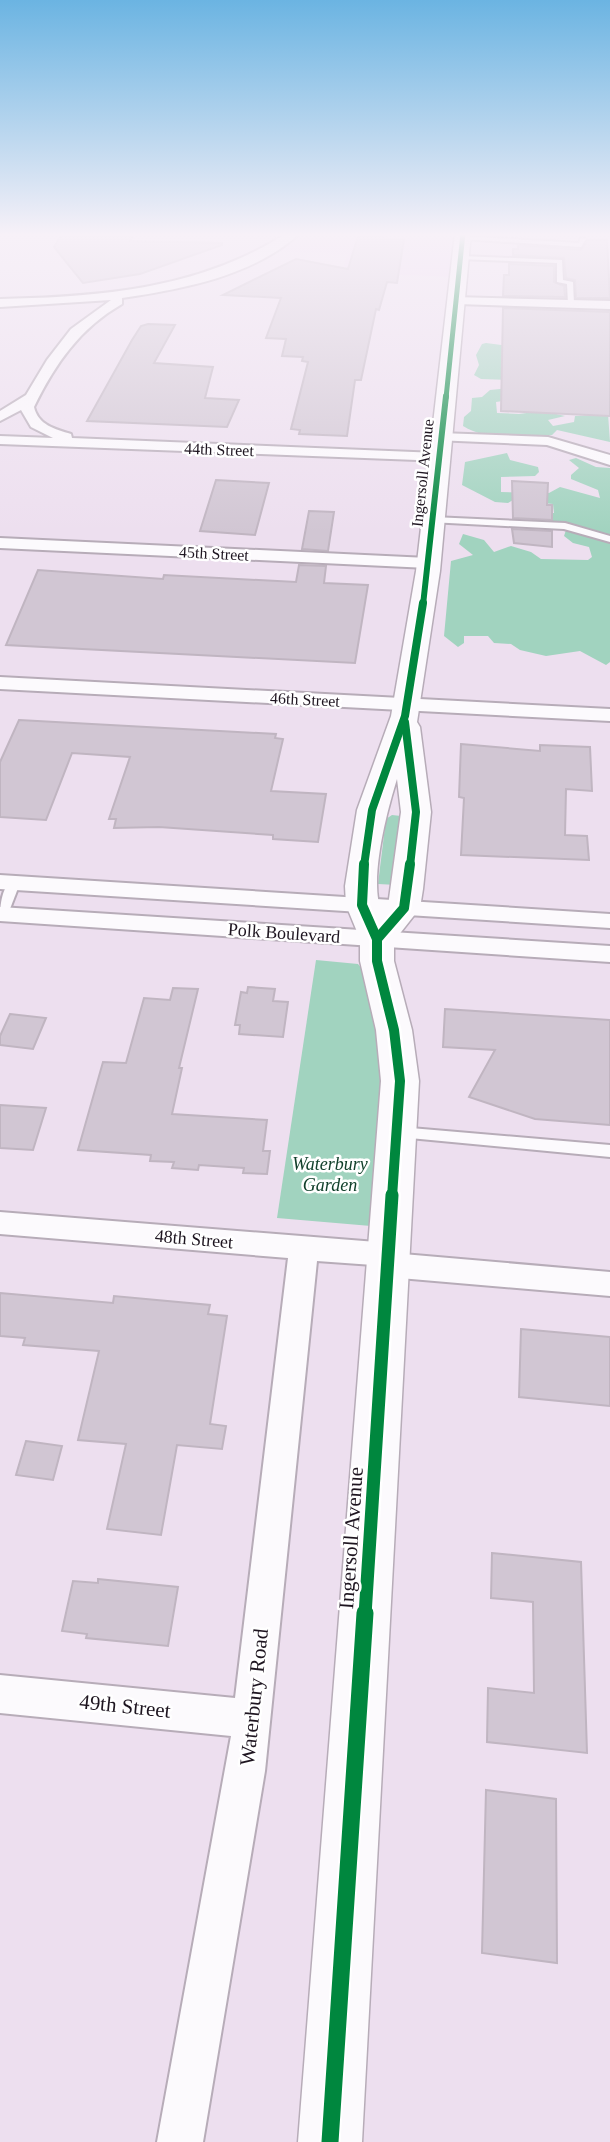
<svg xmlns="http://www.w3.org/2000/svg" width="610" height="2142" viewBox="0 0 610 2142" font-family="Georgia,serif">
<style>
.built{fill:#ecd5f0}
.green{fill:#a1d3bf}
.building{fill:#d1c6d3;stroke:#c0b5c1;stroke-width:2}
.lines{fill:none;stroke-linecap:round;stroke-linejoin:round}
.lane-casing{stroke:#b7acb8;stroke-width:4}
.street-casing{stroke:#b7acb8;stroke-width:4}
.secondary-casing{stroke:#b7acb8;stroke-width:3}
.lane{fill:#fcfafd;fill-rule:evenodd}
.street{fill:#fcfafd;fill-rule:evenodd}
.secondary{fill:#fcfafd;fill-rule:evenodd}
.cycleway-far5-casing{stroke:#fff;stroke-width:7}
.cycleway-far4-casing{stroke:#fff;stroke-width:9}
.cycleway-far3-casing{stroke:#fff;stroke-width:11}
.cycleway-far2-casing{stroke:#fff;stroke-width:15}
.cycleway-far1-casing{stroke:#fff;stroke-width:18}
.cycleway-casing{stroke:#fff;stroke-width:21}
.cycleway-far5{stroke:#00873e;stroke-width:5}
.cycleway-far4{stroke:#00873e;stroke-width:6}
.cycleway-far3{stroke:#00873e;stroke-width:8}
.cycleway-far2{stroke:#00873e;stroke-width:10}
.cycleway-far1{stroke:#00873e;stroke-width:13}
.cycleway{stroke:#00873e;stroke-width:17}
.labels{text-anchor:middle;stroke-width:5;stroke-linejoin:round;paint-order:stroke}
.far-street-label{font-size:16px;fill:#1e1520;stroke:#fff}
.street-label{font-size:18px;fill:#1e1520;stroke:#fff}
.park-label{font-size:18px;font-style:italic;fill:#11402b;stroke:#fff}
.near-street-label{font-size:21px;fill:#1e1520;stroke:#fff}
</style>
<rect width="100%" height="100%" fill="#eddfef"/>
<path class="built" d="M295,233H463L460,277L342,273L347,254L268,251Z"/>
<g class="green">
<path d="M486,343L509,346L538,381L481,379L474,375L479,365L476,355L482,344Z"/>
<path d="M510,388L509,400L496,402L497,413L519,414L557,409L556,414L565,416L548,420L553,426L574,422L575,416L608,414L610,442L557,430L552,435C526,437 486,441 463,426L464,417L471,411L472,398L482,397L490,390Z"/>
<path d="M507,453L510,460L538,467L539,472L535,476L501,477V492L549,493L560,487L600,498L598,490L571,479V475L579,468L569,460L576,458L596,467L610,468V662L606,665L580,651L546,656L520,650L511,644L494,643L488,636H464V643L458,647L444,636L451,561L473,555L459,544L463,534L484,540L494,552L511,546L531,552L541,559L588,560L592,557L589,547L573,543L564,536L566,530H569L539,513H554L553,504L513,500L508,503L495,502L462,485L465,462Z"/>
<path d="M392,815L401,816L397,885L378,884L386,819Z"/>
<path d="M316,960L358,964L362,969L385,1064L371,1226L277,1218Z"/>
</g>
<g class="building">
<path d="M63,233H135L130,241L222,243V245L140,274L83,283L54,247Z"/>
<path d="M359,233H384L383,239H404L397,283L387,282L379,310L376,309L361,380H355L347,436L299,434L300,430L291,429L308,362L302,361L303,357L282,356L286,339L266,338L281,298L223,295L296,259L348,269Z"/>
<path d="M588,240H607L610,298H576L575,280L566,278L564,258L513,255V249H518V245L581,250Z"/>
<path d="M509,264L554,266V282L564,286L565,297L503,296L504,275H509Z"/>
<path d="M503,308L610,312V416L501,411Z"/>
<path d="M148,324L175,325L154,363L213,367L205,398L239,400L227,427L87,421L132,340L141,326Z"/>
<path d="M216,480L269,483L255,535L200,531Z"/>
<path d="M512,481L548,483L547,505H552V520L513,518Z"/>
<path d="M309,511L334,512L328,551L302,549Z"/>
<path d="M512,529L552,531V547L514,543Z"/>
<path d="M299,565L326,566L324,583L368,585L355,663L6,645L38,570L163,579L164,575L296,582Z"/>
<path d="M19,720L276,734L275,738L283,739L271,791L326,794L318,842L273,839V835L159,827L114,828L116,819H109L130,757L72,753L46,820L0,817V762Z"/>
<path d="M461,744L540,751V745L590,747L592,791L566,789L565,835L587,836L589,860L461,855L464,798L459,797Z"/>
<path d="M248,987L275,989L273,1001L288,1002L283,1037L239,1034L240,1025H235L241,992L247,993Z"/>
<path d="M173,988L198,989L179,1068H182L172,1114L267,1120L263,1151H270L267,1174L243,1173L244,1168L199,1165L198,1170L172,1168L174,1162L150,1161L151,1155L78,1150L103,1062L126,1063L144,998L170,1000Z"/>
<path d="M445,1009L610,1020V1125L535,1119L469,1097L495,1050L443,1047Z"/>
<path d="M10,1014L46,1018L33,1049L0,1045V1036Z"/>
<path d="M0,1105L46,1108L33,1150L0,1148Z"/>
<path d="M0,1293L113,1303L114,1296L210,1305L208,1314L227,1316L210,1424L226,1426L222,1449L177,1445L161,1535L107,1529L126,1444L78,1440L99,1351L23,1345L25,1338L0,1336Z"/>
<path d="M521,1329L610,1337V1406L519,1397Z"/>
<path d="M26,1441L62,1446L53,1480L16,1475Z"/>
<path d="M492,1553L581,1562L587,1753L487,1742L488,1688L534,1693L533,1602L491,1598Z"/>
<path d="M98,1579L178,1587L168,1646L86,1638L87,1634L62,1631L73,1581L98,1583Z"/>
<path d="M486,1790L556,1799L557,1963L482,1953Z"/>
</g>
<g class="lines">
<g class="lane-casing">
<g id="lane">
<path d="M461,236L579,243L581,238L586,239L581,247L463,239Z"/>
<path d="M461,256L562,260L563,280L573,282L574,304L571,306L568,304L567,284L557,282V263L459,259Z"/>
<path d="M433,517L565,523L610,536V542L564,529L430,522L429,520Z"/>
<path d="M14,879L20,883L8,914L6,917H0C0,905 2,885 14,879Z"/>
<path d="M399,1127L610,1145V1157L399,1137L394,1136L392,1132L394,1128Z"/>
</g>
</g>
<g class="street-casing">
<g id="street">
<path d="M287,233H300C254,276 182,289 122,298V304C80,328 55,364 34,407C38,425 55,429 71,434L72,438L438,453L443,455V461L0,444V436L53,438L31,427L21,410L0,421V411L26,395L47,360L71,329L111,300L0,307V299C100,297 201,289 287,233Z"/>
<path d="M454,297L610,301V309L458,304L454,303Z"/>
<path d="M440,433L548,437L610,455V465L547,445L435,440V434Z"/>
<path d="M0,538L428,558L437,563L428,568L0,548Z"/>
<path d="M0,677L610,709V721L0,689Z"/>
<path d="M0,875L610,914V928L0,889Z"/>
<path d="M0,907L610,946V962L0,921Z"/>
<path d="M0,1212L389,1243L399,1247L403,1254L610,1272V1296L388,1277L377,1273L373,1265L317,1261L265,1771L203,2142H157L231,1736L0,1713V1675L235,1698L288,1258L0,1234Z"/>
</g>
</g>
<g class="secondary-casing">
<path id="secondary" d="M455,233H471L440,571L417,722L420,727L431,812L423,889L420,908L394,941V961L412,1030L419,1081L362,2142H298L381,1081L376,1030L360,961V939L346,905L345,886L357,810L391,716L416,571ZM397,779L401,812L388,906L382,913C368,882 387,811 397,779Z"/>
</g>
<use href="#lane" class="lane"/>
<use href="#street" class="street"/>
<use href="#secondary" class="secondary"/>
<g class="cycleway-far5-casing">
<path id="cycleway-far5" d="M446,398L463,233"/>
</g>
<g class="cycleway-far4-casing">
<path id="cycleway-far4" d="M423,605L446,396"/>
</g>
<g class="cycleway-far3-casing">
<g id="cycleway-far3">
<path d="M405,722L416,812L410,866"/>
<path d="M364,866L372,810L405,716L423,603"/>
</g>
</g>
<g class="cycleway-far2-casing">
<g id="cycleway-far2">
<path d="M364,864L362,905L377,939V961L394,1030L400,1081L392,1197"/>
<path d="M377,939L404,908L410,864"/>
</g>
</g>
<g class="cycleway-far1-casing">
<path id="cycleway-far1" d="M365,1615L392,1195"/>
</g>
<g class="cycleway-casing">
<path id="cycleway" d="M330,2142L365,1613"/>
</g>
<use href="#cycleway-far5" class="cycleway-far5"/>
<use href="#cycleway-far4" class="cycleway-far4"/>
<use href="#cycleway-far3" class="cycleway-far3"/>
<use href="#cycleway-far2" class="cycleway-far2"/>
<use href="#cycleway-far1" class="cycleway-far1"/>
<use href="#cycleway" class="cycleway"/>
</g>
<linearGradient id="sky" x2="0" y2="1"><stop stop-color="#6bb4e2"/><stop offset="0.44" stop-color="#f7f1f8"/><stop offset="1" stop-color="#f7f1f8" stop-opacity="0"/></linearGradient>
<rect width="610" height="533" fill="url(#sky)"/>
<g class="labels">
<g class="far-street-label">
<text transform="translate(219 449) rotate(2)" y="6">44th Street</text>
<text transform="translate(422 473) rotate(-84)" y="6">Ingersoll Avenue</text>
<text transform="translate(214 553) rotate(3)" y="6">45th Street</text>
<text transform="translate(305 699) rotate(3)" y="6">46th Street</text>
</g>
<g class="street-label">
<text transform="translate(284 933) rotate(4)" y="6">Polk Boulevard</text>
<text transform="translate(194 1239) rotate(5)" y="6">48th Street</text>
</g>
<g class="park-label">
<text x="330" y="1170">Waterbury<tspan x="330" dy="21">Garden</tspan></text>
</g>
<g class="near-street-label">
<text transform="translate(351 1538) rotate(-86)" y="7">Ingersoll Avenue</text>
<text transform="translate(254 1697) rotate(-84)" y="7">Waterbury Road</text>
<text transform="translate(125 1706) rotate(6)" y="7">49th Street</text>
</g>
</g>
</svg>
